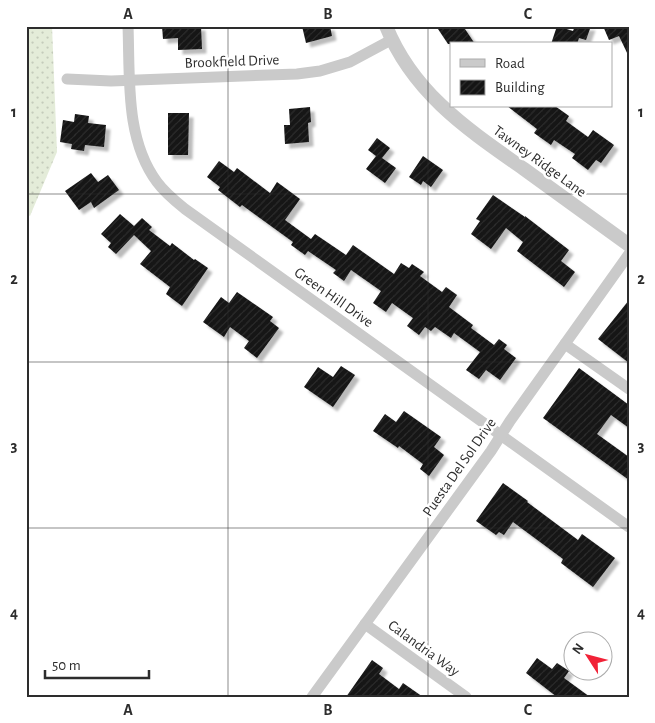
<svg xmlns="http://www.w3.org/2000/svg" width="655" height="723" viewBox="0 0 655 723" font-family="'Alegreya Sans',sans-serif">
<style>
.grass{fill:url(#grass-dots)}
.building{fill:url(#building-hatch);filter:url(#shadow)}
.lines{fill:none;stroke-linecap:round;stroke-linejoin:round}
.minor{stroke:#cacaca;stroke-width:11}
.tertiary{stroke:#cacaca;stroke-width:14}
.grid{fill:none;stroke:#2d2d2d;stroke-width:1;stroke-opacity:0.55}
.labels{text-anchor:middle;stroke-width:5;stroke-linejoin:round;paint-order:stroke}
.street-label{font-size:15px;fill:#2d2d2d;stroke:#fff}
.neatline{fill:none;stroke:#2d2d2d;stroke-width:2}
.grid-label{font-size:16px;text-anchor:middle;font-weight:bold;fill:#2d2d2d}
</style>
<defs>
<pattern id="grass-dots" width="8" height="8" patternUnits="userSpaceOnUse" patternTransform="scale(1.25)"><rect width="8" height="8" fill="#e4ecd9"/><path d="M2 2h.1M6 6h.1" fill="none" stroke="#c4cbbb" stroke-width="1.8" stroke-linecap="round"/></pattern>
<pattern id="building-hatch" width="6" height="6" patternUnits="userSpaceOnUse" patternTransform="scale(1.25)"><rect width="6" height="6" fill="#141414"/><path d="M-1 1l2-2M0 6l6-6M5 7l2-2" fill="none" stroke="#2e2e2e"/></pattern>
<filter id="shadow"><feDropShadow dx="4.5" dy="4.5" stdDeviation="1" flood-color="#0004"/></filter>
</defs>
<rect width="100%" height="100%" fill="#fff"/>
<path class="grass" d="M26,26H52L57,152L30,216L26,214Z"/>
<g class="building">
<path d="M162,26H201L202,49L178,50V38L163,39Z"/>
<path d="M302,26H330L332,36L306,43Z"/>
<path d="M436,26H463L475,44H448Z"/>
<path d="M557,26L573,31L575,26H591L586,40L579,38L577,44H551Z"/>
<path d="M603,26H629V57L619,36L609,40Z"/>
<path d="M507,106H555L569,116L566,121L588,137L593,130L614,145L601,163L596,160L588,170L572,158L575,154L554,140L551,145L534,133L537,129Z"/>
<path d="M310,107L311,122L308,123L309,142L285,144L284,125H290L289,109Z"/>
<path d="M168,113H189L188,155H168Z"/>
<path d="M75,114L89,116L88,123L106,125L104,147L85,145L84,151L71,149L72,144L60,142L63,120L74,122Z"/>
<path d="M377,138L390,148L382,158L396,168L385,183L366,169L376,156L368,150Z"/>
<path d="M423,156L443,170L431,187L423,181L421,185L409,177Z"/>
<path d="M219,161L234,172L237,168L270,193L277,182L300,199L285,220L311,239L315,234L346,255L353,245L394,274L401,263L409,268L412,264L424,272L420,276L442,292L446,287L457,295L449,307L473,325L471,328L494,345L499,339L507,345L504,349L516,358L500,380L486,370L479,379L466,370L480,352L454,333L451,338L435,327L431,331L425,327L419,335L407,326L413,318L392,303L386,312L373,303L381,291L351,270L344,281L333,273L336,270L308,251L305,255L291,245L293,242L242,205L240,207L218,190L220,187L207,177Z"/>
<path d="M91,173L98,182L108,175L119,190L94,208L91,202L79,210L65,191Z"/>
<path d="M493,195L525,217V216L569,250L561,261L575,272L564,287L517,251L523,242L506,228L491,249L471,234L480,221L476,219Z"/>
<path d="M120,214L134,226L142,218L152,227L149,230L170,246L172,243L194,260L195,259L208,268L182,306L166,294L170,287L140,264L151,251L134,235L116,254L108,247L111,243L101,234Z"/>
<path d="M237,292L273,317L270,321L279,328L257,358L244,348L249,341L230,327L224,337L203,322L221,297L229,303Z"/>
<path d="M629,300V363L598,339Z"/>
<path d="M341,366L355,375L333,407L304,387L318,367L333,377Z"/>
<path d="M579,368L629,405V428L611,415L597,434L629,457V480L543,418Z"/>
<path d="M404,411L441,437L434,447L444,455L429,476L420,469L423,464L399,446L398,448L373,431L385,414L396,422Z"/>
<path d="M503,483L528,501L527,502L578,540L582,534L615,558L593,587L561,563L563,559L513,522L504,535L499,532L496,535L476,521Z"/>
<path d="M537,658L552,669L557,663L569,671L564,678L590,697H557L526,673Z"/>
<path d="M372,660L383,668L379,674L399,689L403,683L423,697H346Z"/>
</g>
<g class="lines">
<g class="minor">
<path d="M128,26C130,78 125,139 157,182C165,193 175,201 185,209L629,527"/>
<path d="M67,79L111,81L297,74L320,71L350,62L391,40"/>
<path d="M565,344L629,389"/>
<path d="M365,624L466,697"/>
<path d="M312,697L491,451L510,421L629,254"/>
</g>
<path class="tertiary" d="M386,26C413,93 467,129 524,169C559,194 594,220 629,245"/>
</g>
<path class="grid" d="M228,26V697M428,26V697M26,194H629M26,362H629M26,528H629"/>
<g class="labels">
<g class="street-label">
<text transform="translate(232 61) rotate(-2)" y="5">Brookfield Drive</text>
<text transform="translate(540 161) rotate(36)" y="5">Tawney Ridge Lane</text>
<text transform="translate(334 297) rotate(35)" y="5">Green Hill Drive</text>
<text transform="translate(459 467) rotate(-55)" y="5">Puesta Del Sol Drive</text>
<text transform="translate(424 648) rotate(36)" y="5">Calandria Way</text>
</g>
</g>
<rect width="655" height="723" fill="none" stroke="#ffffff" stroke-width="55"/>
<rect x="450" y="42" width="162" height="65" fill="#ffffff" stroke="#ababab"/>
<rect x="460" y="59" width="25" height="8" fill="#cacaca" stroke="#ababab"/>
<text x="495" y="68" font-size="15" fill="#2d2d2d">Road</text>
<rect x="460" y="80" width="25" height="15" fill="url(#building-hatch)" stroke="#ababab"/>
<text x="495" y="92" font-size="15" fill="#2d2d2d">Building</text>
<g transform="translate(588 656) rotate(306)"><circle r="24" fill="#ffffff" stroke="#ababab"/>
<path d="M0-4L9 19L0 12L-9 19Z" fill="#f12237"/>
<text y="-8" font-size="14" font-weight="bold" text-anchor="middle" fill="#2d2d2d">N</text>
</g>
<path d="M45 670v8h104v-8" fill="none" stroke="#2d2d2d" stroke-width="2.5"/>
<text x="52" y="670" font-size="15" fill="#2d2d2d" stroke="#ffffff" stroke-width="4" paint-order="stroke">50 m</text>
<rect x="28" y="28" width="600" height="668" class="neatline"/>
<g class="grid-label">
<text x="128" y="19">A</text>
<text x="328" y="19">B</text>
<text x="528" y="19">C</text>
<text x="14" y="117">1</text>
<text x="641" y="117">1</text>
<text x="14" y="284">2</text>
<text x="641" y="284">2</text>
<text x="14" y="451">3</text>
<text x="641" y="451">3</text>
<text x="14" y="618">4</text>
<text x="641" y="618">4</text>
<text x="128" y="715">A</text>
<text x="328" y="715">B</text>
<text x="528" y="715">C</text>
</g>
</svg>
